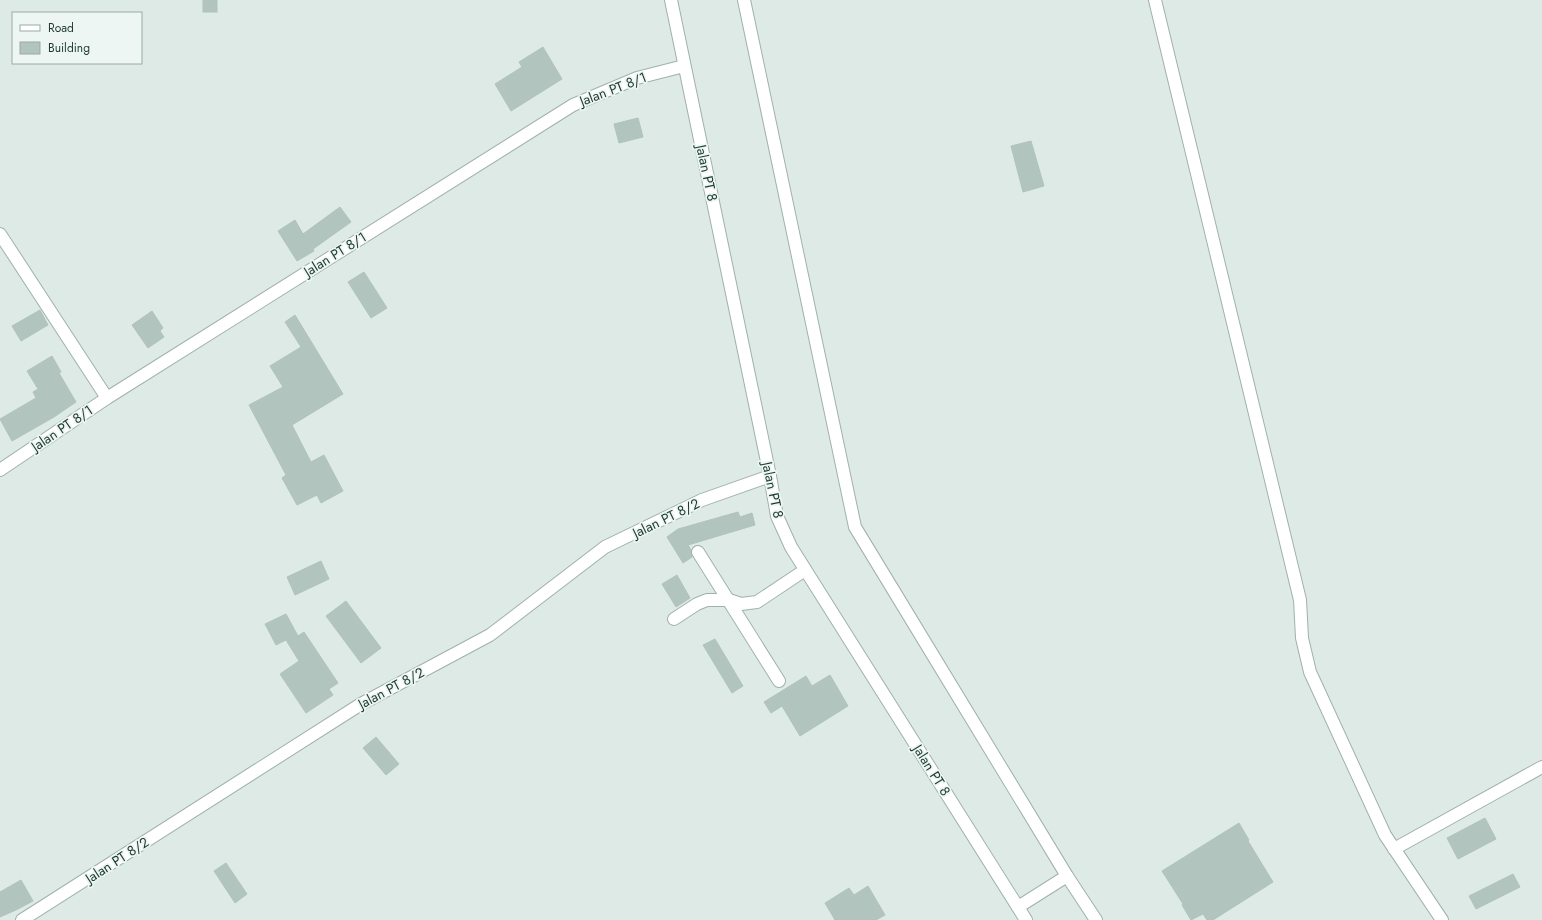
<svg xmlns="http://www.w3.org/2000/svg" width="1542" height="920" viewBox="0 0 1542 920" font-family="Jost,sans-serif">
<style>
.building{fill:#b2c4be;stroke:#b0c3bc}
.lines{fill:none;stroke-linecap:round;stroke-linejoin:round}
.minor-casing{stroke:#a0b1ac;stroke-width:14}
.minor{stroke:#fff;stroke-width:12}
.labels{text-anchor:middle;stroke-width:3.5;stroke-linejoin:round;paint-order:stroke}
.street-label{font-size:14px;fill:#1e3934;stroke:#edf6f2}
</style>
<rect width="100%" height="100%" fill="#ddeae5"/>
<g class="building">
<rect x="203" y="0" width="14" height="12"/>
<path d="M543,47L562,79L511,111L495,84L522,67L519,62Z"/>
<path d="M638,118L643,137L619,143L614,124Z"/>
<path d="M1031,141L1044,186L1023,192L1011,146Z"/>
<path d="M340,207L351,222L313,249L314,251L297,261L278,231L295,220L303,234Z"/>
<path d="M364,272L387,308L371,318L348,282Z"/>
<path d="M40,310L48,325L21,341L12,326Z"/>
<path d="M152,311L163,328L160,331L164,337L148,348L132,325Z"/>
<path d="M295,315L343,394L292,425L311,462L324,455L343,491L321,503L317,495L297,505L282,478L286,475L249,405L283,387L270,366L301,347L285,322Z"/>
<path d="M52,356L61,372L59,373L76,402L54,417L12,441L0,419L36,398L33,392L38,389L27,371Z"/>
<path d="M738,512L740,517L752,513L755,525L688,545L691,550L692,557L683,563L667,537L678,529Z"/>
<path d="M321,561L329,579L295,595L287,577Z"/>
<path d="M677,575L690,598L676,607L662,584Z"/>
<path d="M346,601L381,648L361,663L326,616Z"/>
<path d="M286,614L298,636L304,632L338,683L329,689L333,695L306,713L280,674L299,661L286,640L276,645L265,624Z"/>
<path d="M715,639L743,686L732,693L703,645Z"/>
<path d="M830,675L848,706L800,736L782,706L771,713L764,702L806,676L812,686Z"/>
<path d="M376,737L399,764L386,775L363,748Z"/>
<path d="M1485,818L1496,839L1458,859L1447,838Z"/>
<path d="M1239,823L1249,840L1248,841L1273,882L1213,920H1207L1203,914L1191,920L1182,905L1183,904L1162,871Z"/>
<path d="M226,863L247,894L235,903L214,871Z"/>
<path d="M1513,874L1520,887L1476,909L1469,896Z"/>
<path d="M21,880L33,901L16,910L0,917V892Z"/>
<path d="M868,886L885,915L876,920H835L825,903L849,888L854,895Z"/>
</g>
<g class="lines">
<g class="minor-casing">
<g id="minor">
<path d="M671,0L770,476L777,516L791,547L1026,920"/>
<path d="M744,0L855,527L1067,876L1096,920"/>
<path d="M1155,0L1300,600L1302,638L1310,672L1385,835L1442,920"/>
<path d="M0,234L107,398"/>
<path d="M0,470L107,398L573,105L637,78L684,66"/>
<path d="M698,552L779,681"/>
<path d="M674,619L697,604L707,600H729L741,604L757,602L805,570"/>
<path d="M1394,849L1542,767"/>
<path d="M1018,907L1067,876"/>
<path d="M22,920L361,704L490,635L605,547L702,500L770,476"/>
</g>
</g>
<use href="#minor" class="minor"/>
</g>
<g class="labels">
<g class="street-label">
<text transform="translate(613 89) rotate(-21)" y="5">Jalan PT 8/1</text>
<text transform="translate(707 173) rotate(78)" y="5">Jalan PT 8</text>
<text transform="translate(335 254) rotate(-32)" y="5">Jalan PT 8/1</text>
<text transform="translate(62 428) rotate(-34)" y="5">Jalan PT 8/1</text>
<text transform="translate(773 490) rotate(78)" y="5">Jalan PT 8</text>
<text transform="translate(666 518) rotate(-26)" y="5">Jalan PT 8/2</text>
<text transform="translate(391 688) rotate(-28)" y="5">Jalan PT 8/2</text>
<text transform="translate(932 770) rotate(58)" y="5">Jalan PT 8</text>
<text transform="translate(117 860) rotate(-33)" y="5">Jalan PT 8/2</text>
</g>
</g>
<rect x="12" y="12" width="130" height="52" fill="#edf6f2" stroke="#9aaaa6"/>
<rect x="20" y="25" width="20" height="6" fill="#ffffff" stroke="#9aaaa6"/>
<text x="48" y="32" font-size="12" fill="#1e3934">Road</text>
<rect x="20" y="42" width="20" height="12" fill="#b2c4be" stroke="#9aaaa6"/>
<text x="48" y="52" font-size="12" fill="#1e3934">Building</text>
</svg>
